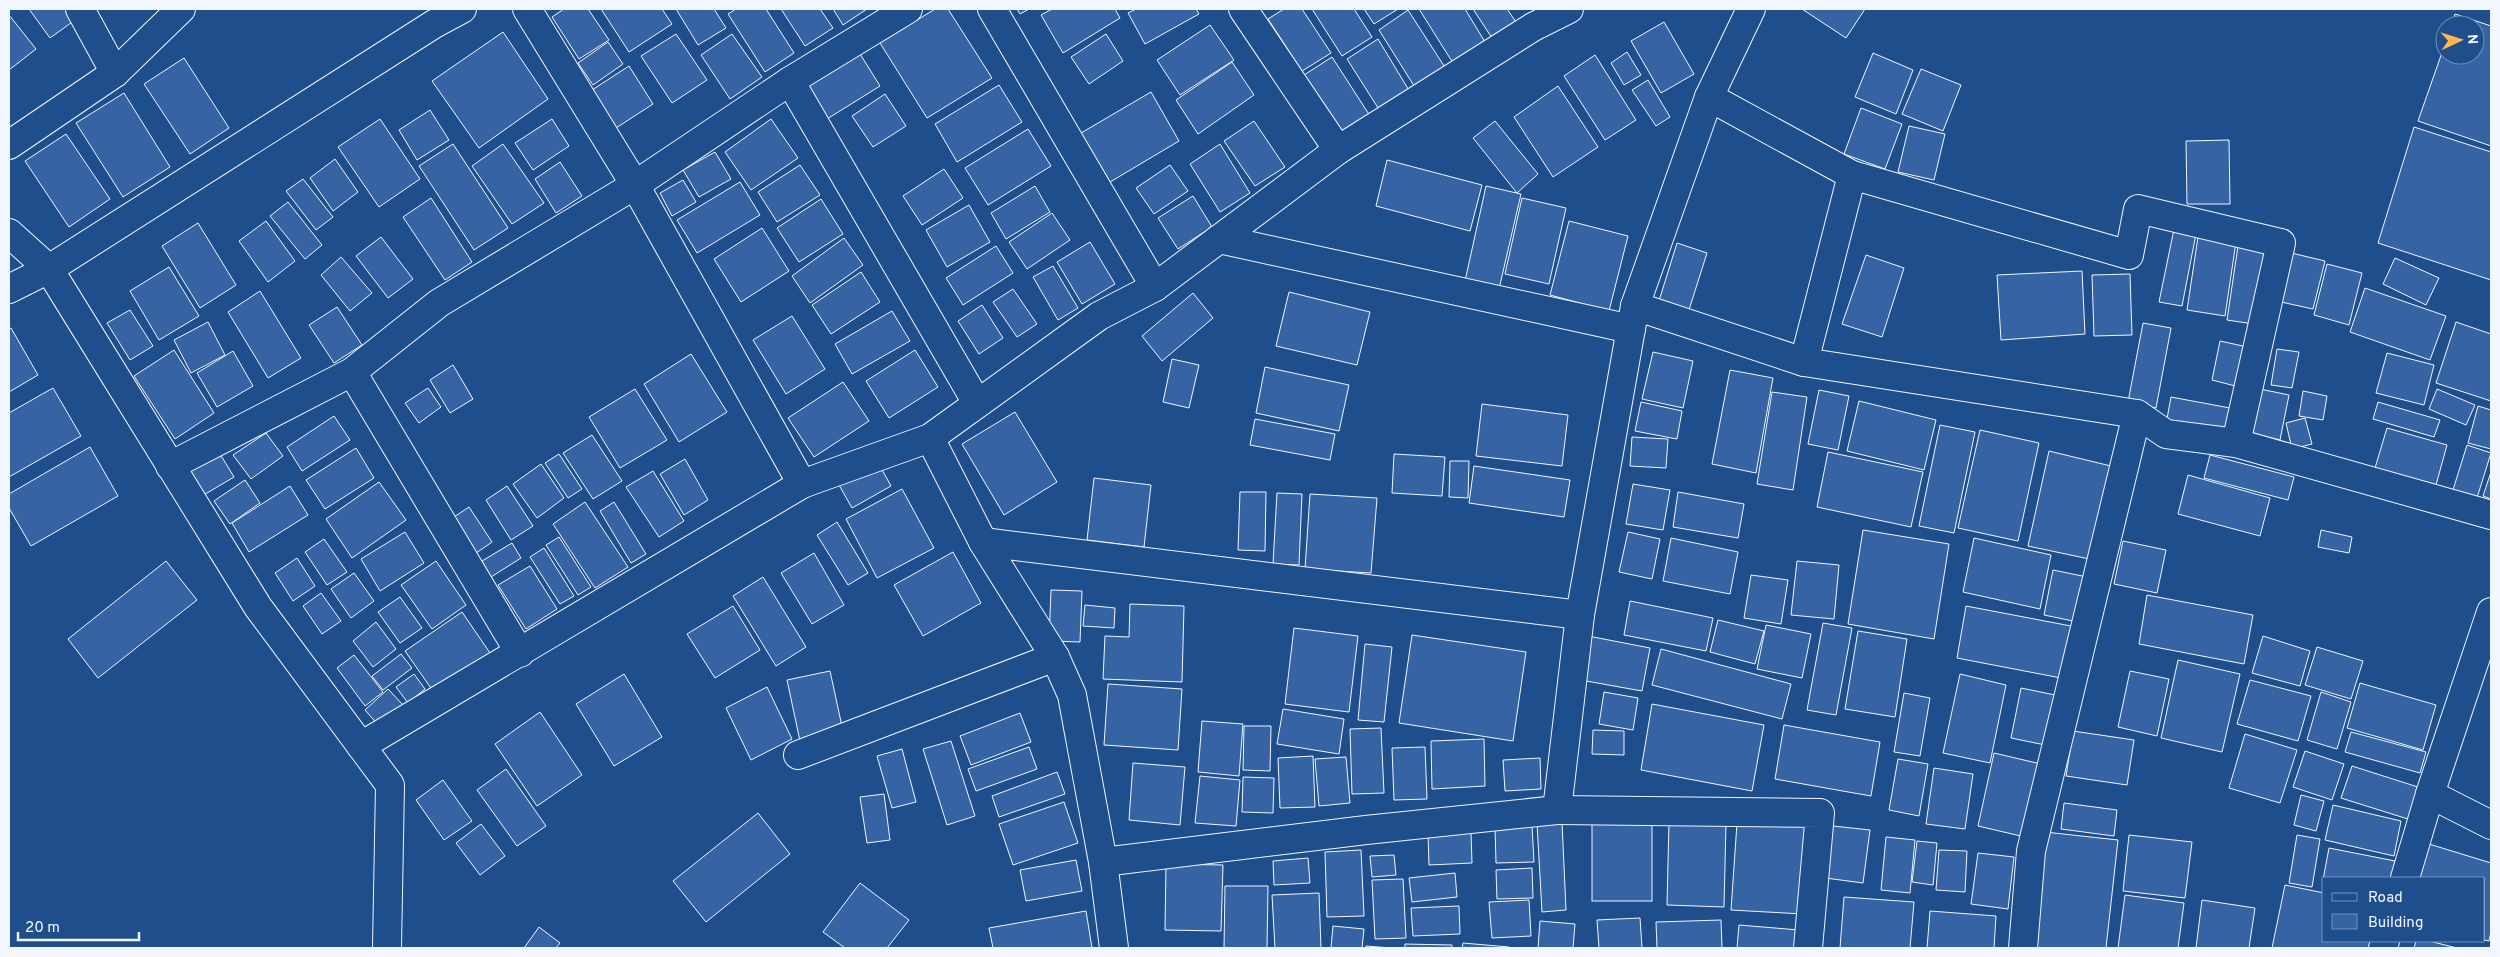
<svg xmlns="http://www.w3.org/2000/svg" width="2500" height="957" viewBox="0 0 2500 957" font-family="Overpass,sans-serif">
<style>
.building{fill:#3563a3;stroke:#f2f6ff}
.lines{fill:none;stroke-linecap:round;stroke-linejoin:round}
.minor-casing{stroke:#f2f6ff;stroke-width:30}
.secondary-casing{stroke:#f2f6ff;stroke-width:30}
.minor{stroke:#1f4e8c;stroke-width:28}
.secondary{stroke:#1f4e8c;stroke-width:28}
</style>
<rect width="100%" height="100%" fill="#1f4e8c"/>
<g class="building">
<path d="M29,9H67L75,20L50,38Z"/>
<path d="M564,9H588L609,40L579,59L552,17Z"/>
<path d="M601,9H662L672,24L629,52Z"/>
<path d="M676,9H714L726,28L698,45Z"/>
<path d="M736,9H766L794,53L765,72L728,14Z"/>
<path d="M781,9H820L833,28L805,46Z"/>
<path d="M833,9H867L843,25Z"/>
<path d="M935,9H948L992,78L927,118L880,43Z"/>
<path d="M1017,9H1029L1020,14Z"/>
<path d="M1052,9H1115L1120,18L1063,53L1041,15Z"/>
<path d="M1136,9H1196L1199,14L1145,44L1128,13Z"/>
<path d="M1284,9H1302L1331,53L1302,71L1268,19Z"/>
<path d="M1312,9H1354L1372,37L1342,56Z"/>
<path d="M1364,9H1398L1374,24Z"/>
<path d="M1419,9H1465L1485,42L1453,63Z"/>
<path d="M1473,9H1507L1516,22L1492,38Z"/>
<path d="M1802,9H1865L1846,38Z"/>
<path d="M1408,10L1446,69L1416,89L1379,30Z"/>
<path d="M2455,14L2491,26V146L2418,121L2445,44V55H2475V25H2452Z"/>
<path d="M9,15L36,49L9,70Z"/>
<path d="M1664,22L1694,74L1661,93L1631,41Z"/>
<path d="M1210,25L1234,60L1180,95L1157,60Z"/>
<path d="M503,32L548,99L479,148L432,81Z"/>
<path d="M676,34L707,80L672,103L641,56Z"/>
<path d="M732,34L762,77L730,99L701,55Z"/>
<path d="M1106,34L1123,61L1089,84L1071,57Z"/>
<path d="M1378,39L1410,92L1380,111L1347,59Z"/>
<path d="M608,42L623,64L593,85L578,63Z"/>
<path d="M857,49L880,86L827,119L804,82Z"/>
<path d="M1627,52L1641,75L1624,85L1611,63Z"/>
<path d="M1873,53L1913,70L1896,114L1855,97Z"/>
<path d="M1595,55L1636,120L1605,140L1564,76Z"/>
<path d="M1332,57L1372,119L1341,139L1301,77Z"/>
<path d="M184,58L229,128L190,154L144,84Z"/>
<path d="M1232,62L1254,95L1198,134L1176,100Z"/>
<path d="M629,66L653,104L616,128L592,90Z"/>
<path d="M1921,69L1961,85L1943,131L1902,114Z"/>
<path d="M1648,80L1670,117L1656,126L1632,90Z"/>
<path d="M999,85L1022,122L957,162L935,124Z"/>
<path d="M1558,86L1598,147L1553,177L1514,117Z"/>
<path d="M1151,92L1179,141L1110,182L1081,133Z"/>
<path d="M124,93L170,167L123,197L76,123Z"/>
<path d="M885,94L906,126L873,147L852,116Z"/>
<path d="M1861,108L1902,124L1885,169L1844,154Z"/>
<path d="M430,110L449,140L417,160L399,130Z"/>
<path d="M380,119L420,179L379,207L338,147Z"/>
<path d="M552,119L569,146L533,170L515,143Z"/>
<path d="M771,119L798,158L751,190L725,152Z"/>
<path d="M1254,121L1285,167L1255,186L1224,141Z"/>
<path d="M1495,121L1538,174L1517,193L1473,138Z"/>
<path d="M1909,126L1945,134L1934,180L1898,172Z"/>
<path d="M2414,127L2491,152V280L2378,243Z"/>
<path d="M1028,129L1051,166L988,205L965,168Z"/>
<path d="M66,134L110,199L69,227L25,161Z"/>
<path d="M2229,140L2230,204H2187L2186,141Z"/>
<path d="M453,144L508,228L474,250L419,166Z"/>
<path d="M503,144L544,203L512,224L472,166Z"/>
<path d="M1220,144L1250,193L1220,212L1190,164Z"/>
<path d="M715,152L731,179L699,197L683,170Z"/>
<path d="M335,159L358,192L333,211L310,178Z"/>
<path d="M1387,160L1482,185L1470,231L1376,206Z"/>
<path d="M560,162L582,196L556,213L535,179Z"/>
<path d="M800,165L820,195L777,222L758,192Z"/>
<path d="M1170,165L1188,191L1154,214L1136,188Z"/>
<path d="M944,169L963,198L922,225L903,196Z"/>
<path d="M303,179L333,217L316,230L286,191Z"/>
<path d="M683,180L696,202L672,216L660,193Z"/>
<path d="M740,182L760,215L697,253L677,220Z"/>
<path d="M1035,186L1050,212L1006,239L991,213Z"/>
<path d="M1486,186L1521,194L1499,289L1465,281Z"/>
<path d="M1193,196L1212,227L1178,249L1158,218Z"/>
<path d="M431,198L472,262L445,280L403,217Z"/>
<path d="M1522,198L1566,208L1549,284L1505,274Z"/>
<path d="M821,199L843,234L799,262L777,228Z"/>
<path d="M288,202L322,245L305,259L270,216Z"/>
<path d="M969,205L990,242L947,267L926,230Z"/>
<path d="M1052,213L1070,240L1027,269L1009,242Z"/>
<path d="M266,221L295,261L268,282L239,241Z"/>
<path d="M1569,221L1628,236L1609,311L1550,295Z"/>
<path d="M198,223L236,285L200,308L162,246Z"/>
<path d="M762,228L789,271L741,302L714,259Z"/>
<path d="M2174,229L2196,234L2182,306L2159,302Z"/>
<path d="M381,237L413,279L388,298L356,256Z"/>
<path d="M2198,237L2236,242L2225,316L2187,310Z"/>
<path d="M844,238L863,265L810,303L792,276Z"/>
<path d="M1090,242L1115,284L1082,304L1057,262Z"/>
<path d="M1677,243L1707,253L1688,313L1658,304Z"/>
<path d="M996,246L1013,273L963,305L946,278Z"/>
<path d="M2238,246L2271,252L2260,325L2227,320Z"/>
<path d="M2283,251L2325,261L2313,309L2272,300Z"/>
<path d="M1866,255L1904,268L1882,337L1842,324Z"/>
<path d="M341,257L372,293L350,311L321,275Z"/>
<path d="M2395,258L2439,278L2426,305L2383,284Z"/>
<path d="M2327,264L2362,273L2349,325L2314,315Z"/>
<path d="M1053,266L1078,308L1058,320L1033,277Z"/>
<path d="M169,267L199,316L159,340L130,291Z"/>
<path d="M2082,271L2085,334L2001,340L1997,275Z"/>
<path d="M861,272L880,302L831,334L812,305Z"/>
<path d="M2130,274L2132,335L2094,336L2092,275Z"/>
<path d="M2365,288L2446,316L2430,360L2350,332Z"/>
<path d="M1013,289L1037,324L1017,337L993,302Z"/>
<path d="M260,291L301,358L268,378L228,312Z"/>
<path d="M1289,292L1370,312L1357,365L1276,346Z"/>
<path d="M1193,293L1213,318L1162,361L1142,336Z"/>
<path d="M982,305L1003,338L979,354L958,321Z"/>
<path d="M337,307L362,345L334,363L309,325Z"/>
<path d="M130,310L153,346L130,360L107,323Z"/>
<path d="M892,311L910,341L852,374L835,344Z"/>
<path d="M792,316L825,369L786,394L753,340Z"/>
<path d="M208,322L225,355L191,373L174,340Z"/>
<path d="M2456,322L2491,334V401L2436,383Z"/>
<path d="M2143,323L2171,328L2156,408L2128,402Z"/>
<path d="M11,328L38,375L9,392V329Z"/>
<path d="M2220,341L2252,348L2243,388L2212,380Z"/>
<path d="M2277,349L2299,352L2292,388L2271,385Z"/>
<path d="M174,350L214,413L175,439L134,376Z"/>
<path d="M915,350L938,387L889,418L866,381Z"/>
<path d="M233,351L253,386L217,407L197,373Z"/>
<path d="M1653,352L1693,361L1683,408L1642,399Z"/>
<path d="M2387,353L2434,365L2424,405L2376,393Z"/>
<path d="M691,354L727,412L679,442L644,384Z"/>
<path d="M1172,359L1199,365L1189,408L1163,402Z"/>
<path d="M453,365L473,399L450,413L430,380Z"/>
<path d="M1265,367L1349,385L1339,431L1256,413Z"/>
<path d="M1730,370L1773,378L1756,473L1712,464Z"/>
<path d="M843,382L869,421L814,457L788,418Z"/>
<path d="M53,388L81,436L9,477V413Z"/>
<path d="M428,388L441,407L419,423L405,403Z"/>
<path d="M635,389L667,440L620,468L589,417Z"/>
<path d="M2260,389L2289,395L2280,440L2251,433Z"/>
<path d="M2437,389L2475,405L2466,425L2429,409Z"/>
<path d="M1819,390L1849,396L1838,450L1808,444Z"/>
<path d="M2303,391L2327,396L2323,420L2299,416Z"/>
<path d="M1772,392L1807,397L1793,490L1757,484Z"/>
<path d="M2171,397L2230,408L2225,435L2166,424Z"/>
<path d="M1859,401L1936,420L1924,470L1847,451Z"/>
<path d="M1641,402L1682,411L1677,439L1635,431Z"/>
<path d="M2378,402L2440,420L2434,437L2373,419Z"/>
<path d="M1482,404L1568,415L1562,466L1476,456Z"/>
<path d="M2478,406L2491,410V449L2468,443Z"/>
<path d="M1015,412L1057,482L1004,515L962,444Z"/>
<path d="M334,416L350,440L302,471L287,447Z"/>
<path d="M2305,418L2312,444L2292,449L2286,423Z"/>
<path d="M1255,419L1335,434L1330,460L1250,445Z"/>
<path d="M1940,425L1975,432L1954,533L1919,526Z"/>
<path d="M2387,428L2447,445L2436,485L2375,468Z"/>
<path d="M1980,430L2039,443L2018,541L1958,528Z"/>
<path d="M266,433L283,456L251,479L233,455Z"/>
<path d="M592,435L622,481L593,499L563,453Z"/>
<path d="M1632,437L1668,439L1666,468L1630,466Z"/>
<path d="M2467,445L2491,453L2476,501L2452,493Z"/>
<path d="M90,447L118,496L31,546L9,508V494Z"/>
<path d="M356,448L374,478L325,509L306,480Z"/>
<path d="M217,449L234,477L202,496L185,468Z"/>
<path d="M2049,451L2115,467L2094,560L2028,546Z"/>
<path d="M1828,452L1923,472L1911,527L1817,507Z"/>
<path d="M559,454L582,489L568,498L545,463Z"/>
<path d="M1394,454L1445,457L1442,496L1392,493Z"/>
<path d="M2210,455L2294,477L2288,500L2204,478Z"/>
<path d="M685,459L708,500L684,515L660,474Z"/>
<path d="M1450,461H1469L1468,498L1449,497Z"/>
<path d="M541,464L564,498L537,518L513,484Z"/>
<path d="M879,464L891,486L852,508L839,485Z"/>
<path d="M1474,466L1570,480L1564,517L1469,503Z"/>
<path d="M653,471L684,521L659,537L626,487Z"/>
<path d="M2491,472V499L2483,496Z"/>
<path d="M2188,475L2270,498L2260,536L2178,514Z"/>
<path d="M1094,478L1151,485L1144,547L1087,540Z"/>
<path d="M245,480L260,503L230,524L214,501Z"/>
<path d="M379,482L406,520L352,558L326,519Z"/>
<path d="M1633,484L1670,490L1663,530L1626,524Z"/>
<path d="M290,486L308,515L249,552L232,523Z"/>
<path d="M507,486L533,526L511,540L486,500Z"/>
<path d="M902,489L934,548L877,578L846,519Z"/>
<path d="M1240,492H1266L1265,551L1238,550Z"/>
<path d="M1678,492L1744,504L1738,538L1673,527Z"/>
<path d="M1277,493L1302,494L1299,565L1273,564Z"/>
<path d="M1310,494L1377,498L1371,573L1305,569Z"/>
<path d="M585,502L628,567L595,588L553,524Z"/>
<path d="M614,502L646,554L631,563L600,511Z"/>
<path d="M469,507L492,542L472,556L448,521Z"/>
<path d="M837,522L868,573L848,585L817,535Z"/>
<path d="M1863,530L1949,544L1934,639L1848,624Z"/>
<path d="M2321,530L2352,537L2349,553L2318,547Z"/>
<path d="M405,532L424,563L380,591L361,559Z"/>
<path d="M1628,532L1660,539L1652,579L1619,572Z"/>
<path d="M559,537L591,587L578,595L546,545Z"/>
<path d="M1671,538L1738,552L1730,594L1663,581Z"/>
<path d="M1974,538L2051,555L2040,609L1963,592Z"/>
<path d="M324,539L347,572L327,585L305,552Z"/>
<path d="M2123,541L2166,550L2157,593L2114,584Z"/>
<path d="M512,543L521,558L491,577L482,561Z"/>
<path d="M544,548L574,596L560,604L530,557Z"/>
<path d="M953,552L981,603L923,636L894,585Z"/>
<path d="M814,553L844,605L812,624L781,573Z"/>
<path d="M297,558L315,586L293,601L275,573Z"/>
<path d="M166,561L197,600L98,678L68,639Z"/>
<path d="M436,561L466,605L432,629L401,585Z"/>
<path d="M1797,561L1839,565L1834,619L1791,615Z"/>
<path d="M530,566L557,609L526,629L498,585Z"/>
<path d="M2053,570L2092,578L2083,623L2044,615Z"/>
<path d="M354,573L374,601L351,618L331,589Z"/>
<path d="M1751,575L1788,580L1781,624L1744,618Z"/>
<path d="M763,577L806,647L776,666L733,596Z"/>
<path d="M1051,590L1082,591L1080,642L1049,641Z"/>
<path d="M321,593L341,621L322,634L303,606Z"/>
<path d="M2147,595L2253,615L2244,664L2139,644Z"/>
<path d="M400,597L422,628L400,643L378,612Z"/>
<path d="M1630,601L1713,618L1706,651L1624,635Z"/>
<path d="M1130,604L1184,606L1182,682L1103,679L1105,636L1129,637Z"/>
<path d="M1085,605L1115,608L1114,628L1083,626Z"/>
<path d="M733,606L760,650L715,678L687,634Z"/>
<path d="M1966,606L2071,626L2061,678L1957,658Z"/>
<path d="M462,612L490,653L433,691L405,651Z"/>
<path d="M1718,620L1764,631L1755,664L1710,652Z"/>
<path d="M376,622L396,649L373,667L353,641Z"/>
<path d="M1823,623L1852,628L1836,715L1807,710Z"/>
<path d="M1766,625L1811,634L1802,678L1757,669Z"/>
<path d="M1294,628L1358,636L1349,712L1285,704Z"/>
<path d="M1858,631L1907,639L1895,717L1845,709Z"/>
<path d="M1412,635L1526,652L1513,741L1399,723Z"/>
<path d="M1583,635L1650,648L1642,691L1575,679Z"/>
<path d="M2263,636L2310,651L2300,686L2252,673Z"/>
<path d="M1365,644L1392,647L1384,722L1358,720Z"/>
<path d="M2317,647L2363,661L2351,699L2305,685Z"/>
<path d="M1661,649L1791,684L1782,719L1652,685Z"/>
<path d="M401,654L412,668L383,690L372,676Z"/>
<path d="M354,655L383,692L365,706L337,668Z"/>
<path d="M2178,660L2240,674L2222,752L2161,738Z"/>
<path d="M830,671L843,731L800,741L787,680Z"/>
<path d="M2130,671L2169,679L2157,736L2118,727Z"/>
<path d="M414,674L425,689L408,703L396,687Z"/>
<path d="M624,674L662,737L614,766L576,704Z"/>
<path d="M1960,674L2006,685L1990,763L1943,753Z"/>
<path d="M2250,680L2311,696L2298,741L2237,724Z"/>
<path d="M2360,683L2436,705L2423,750L2347,728Z"/>
<path d="M1108,684L1182,689L1178,750L1104,745Z"/>
<path d="M767,687L792,739L751,760L726,708Z"/>
<path d="M2021,688L2060,696L2050,746L2011,738Z"/>
<path d="M388,689L404,706L380,727L365,710Z"/>
<path d="M1604,692L1638,698L1633,730L1599,724Z"/>
<path d="M2321,692L2351,702L2337,749L2307,740Z"/>
<path d="M1904,693L1930,698L1920,756L1894,752Z"/>
<path d="M1652,704L1764,725L1752,791L1641,770Z"/>
<path d="M1283,709L1344,719L1339,754L1277,744Z"/>
<path d="M540,712L582,775L537,806L495,744Z"/>
<path d="M1020,713L1031,742L971,765L960,736Z"/>
<path d="M1202,721L1243,724L1239,776L1198,772Z"/>
<path d="M1784,725L1880,742L1871,796L1775,779Z"/>
<path d="M1244,726H1271L1270,771L1243,770Z"/>
<path d="M1381,728L1384,793L1352,794L1350,729Z"/>
<path d="M1593,730L1624,731V755L1592,754Z"/>
<path d="M2073,731L2134,740L2127,785L2066,776Z"/>
<path d="M2351,732L2426,752L2420,773L2345,752Z"/>
<path d="M2245,734L2297,750L2280,803L2229,788Z"/>
<path d="M1484,739L1485,786L1432,789L1431,741Z"/>
<path d="M951,741L975,816L947,825L923,749Z"/>
<path d="M1029,747L1037,769L976,791L968,769Z"/>
<path d="M1425,747L1427,799L1394,800L1392,748Z"/>
<path d="M902,749L916,802L892,808L877,756Z"/>
<path d="M2305,751L2344,764L2332,800L2293,787Z"/>
<path d="M1994,753L2041,764L2025,837L1978,826Z"/>
<path d="M1313,756L1315,807L1280,808L1278,758Z"/>
<path d="M1346,757L1350,803L1319,806L1315,759Z"/>
<path d="M1540,758L1541,789L1505,791L1503,760Z"/>
<path d="M1898,759L1928,764L1919,816L1889,810Z"/>
<path d="M1133,763L1185,767L1180,825L1129,820Z"/>
<path d="M2352,766L2421,788L2411,820L2341,798Z"/>
<path d="M1934,768L1973,774L1965,829L1926,824Z"/>
<path d="M506,769L546,826L517,846L477,790Z"/>
<path d="M1057,772L1065,794L999,817L992,796Z"/>
<path d="M1200,776L1240,780L1236,826L1195,823Z"/>
<path d="M1243,777L1274,778L1273,813L1242,812Z"/>
<path d="M443,780L472,821L444,840L416,800Z"/>
<path d="M884,794L890,840L867,843L860,797Z"/>
<path d="M2301,795L2324,801L2316,831L2294,825Z"/>
<path d="M1064,802L1078,843L1013,865L999,824Z"/>
<path d="M2064,803L2117,810L2114,836L2061,829Z"/>
<path d="M2333,805L2401,821L2394,856L2325,840Z"/>
<path d="M758,813L790,854L706,922L673,881Z"/>
<rect x="1592" y="820" width="60" height="81"/>
<path d="M1669,821L1726,823L1724,907L1667,905Z"/>
<path d="M1562,822L1566,910L1542,912L1537,823Z"/>
<path d="M1737,823L1808,827L1803,914L1731,910Z"/>
<path d="M481,824L505,856L480,875L456,843Z"/>
<path d="M1824,825L1870,830L1863,883L1818,877Z"/>
<path d="M1532,826L1534,862L1496,863L1495,827Z"/>
<path d="M2045,832L2118,840L2106,948H2032Z"/>
<path d="M1471,833L1472,863L1429,865L1428,834Z"/>
<path d="M2129,835L2192,842L2185,898L2123,891Z"/>
<path d="M2297,835L2320,839L2312,887L2289,883Z"/>
<path d="M1886,837L1915,840L1910,893L1881,890Z"/>
<path d="M1917,841L1937,843L1933,885L1912,882Z"/>
<path d="M2429,844L2491,863V932L2489,941L2484,940V878H2419Z"/>
<path d="M2329,848L2395,861L2392,878L2323,880Z"/>
<path d="M1361,850L1364,916L1327,917L1325,852Z"/>
<path d="M1939,850L1967,851L1965,892L1936,890Z"/>
<path d="M1978,853L2014,857L2008,909L1971,904Z"/>
<path d="M1394,855L1396,875L1372,877L1370,856Z"/>
<path d="M1308,858L1310,883L1274,885L1273,861Z"/>
<path d="M1076,860L1082,891L1026,901L1020,870Z"/>
<path d="M1166,864L1223,865L1221,931L1165,930Z"/>
<path d="M1532,868L1533,898L1497,899L1496,870Z"/>
<path d="M1455,873L1457,897L1412,902L1409,878Z"/>
<path d="M1403,879L1406,938L1375,939L1372,880Z"/>
<path d="M860,883L909,920L887,948H845L823,932Z"/>
<path d="M2285,885L2324,893V941H2371L2369,948H2272Z"/>
<path d="M1225,886H1268L1267,948H1224Z"/>
<path d="M1319,893L1321,948H1275L1272,895Z"/>
<path d="M2125,895L2184,903L2178,948H2118Z"/>
<path d="M1844,897L1914,902L1910,948H1840Z"/>
<path d="M1529,900L1531,936L1492,938L1489,902Z"/>
<path d="M2202,900L2255,908L2249,948H2196Z"/>
<path d="M1459,906L1460,934L1413,936L1411,908Z"/>
<path d="M1086,911L1092,948H993L989,928Z"/>
<path d="M1930,911L1996,916L1994,948H1927Z"/>
<path d="M1640,918L1642,948H1599L1597,920Z"/>
<path d="M1721,920L1722,948H1657L1656,922Z"/>
<path d="M1540,921L1575,924L1573,948H1538Z"/>
<path d="M1739,925L1799,930L1797,948H1737Z"/>
<path d="M1333,926L1364,929L1362,948H1331Z"/>
<path d="M539,927L560,943L556,948H524Z"/>
<path d="M2416,941H2429L2457,948H2414Z"/>
<path d="M1463,943L1509,947V948H1462Z"/>
<path d="M1405,944L1452,945V948H1405Z"/>
<path d="M1366,946L1391,948H1366Z"/>
</g>
<g class="lines">
<g class="minor-casing">
<g id="minor">
<path d="M80,9L115,73"/>
<path d="M527,9L635,185L802,484"/>
<path d="M908,9L790,81L977,403"/>
<path d="M992,9L1155,287"/>
<path d="M1243,9L1338,150"/>
<path d="M1709,97L1852,175"/>
<path d="M9,145L115,73L181,9"/>
<path d="M9,233L49,269L258,607L390,785L387,948"/>
<path d="M1219,239L1631,329"/>
<path d="M9,289L49,269L434,24L462,9"/>
<path d="M1635,306L1804,362L2137,414L2031,851L2023,948"/>
<path d="M1804,362L1852,175L2129,255L2138,209L2281,243L2236,443"/>
<path d="M352,372L520,653"/>
<path d="M2137,414L2166,434L2236,443L2491,515"/>
<path d="M930,438L983,542L1055,657L1072,695L1103,862L1114,948"/>
<path d="M170,466L352,372L439,303L635,185L790,81"/>
<path d="M983,542L1580,615"/>
<path d="M361,746L802,484L930,438L1099,316L1155,287L1338,150L1533,27L1569,9"/>
<path d="M798,755L1055,657"/>
<path d="M2430,794L2491,825"/>
<path d="M1557,810L1820,813L1808,948"/>
<path d="M1103,862L1366,830L1557,810L1580,615L1635,306L1709,97L1751,9"/>
</g>
</g>
<g class="secondary-casing">
<g id="secondary">
<path d="M2405,878L2430,794L2491,612"/>
<path d="M2383,948L2385,941"/>
</g>
</g>
<use href="#minor" class="minor"/>
<use href="#secondary" class="secondary"/>
</g>
<rect width="2500" height="957" fill="none" stroke="#f2f6ff" stroke-width="20"/>
<rect x="2322" y="877" width="162" height="65" fill="#1f4e8c" stroke="#7391ba"/>
<rect x="2332" y="893" width="25" height="8" fill="#1f4e8c" stroke="#7391ba"/>
<text x="2368" y="902" font-size="15" fill="#f2f6ff">Road</text>
<rect x="2332" y="914" width="25" height="15" fill="#3563a3" stroke="#7391ba"/>
<text x="2368" y="927" font-size="15" fill="#f2f6ff">Building</text>
<g transform="translate(2460 40) rotate(86)"><circle r="24" fill="#1f4e8c" stroke="#7391ba"/>
<path d="M0-4L9 19L0 12L-9 19Z" fill="#ffb74d"/>
<text y="-8" font-size="14" font-weight="bold" text-anchor="middle" fill="#f2f6ff">N</text>
</g>
<path d="M18 932v8h121v-8" fill="none" stroke="#f2f6ff" stroke-width="2.5"/>
<text x="25" y="932" font-size="15" fill="#f2f6ff" stroke="#1f4e8c" stroke-width="4" paint-order="stroke">20 m</text>
</svg>
